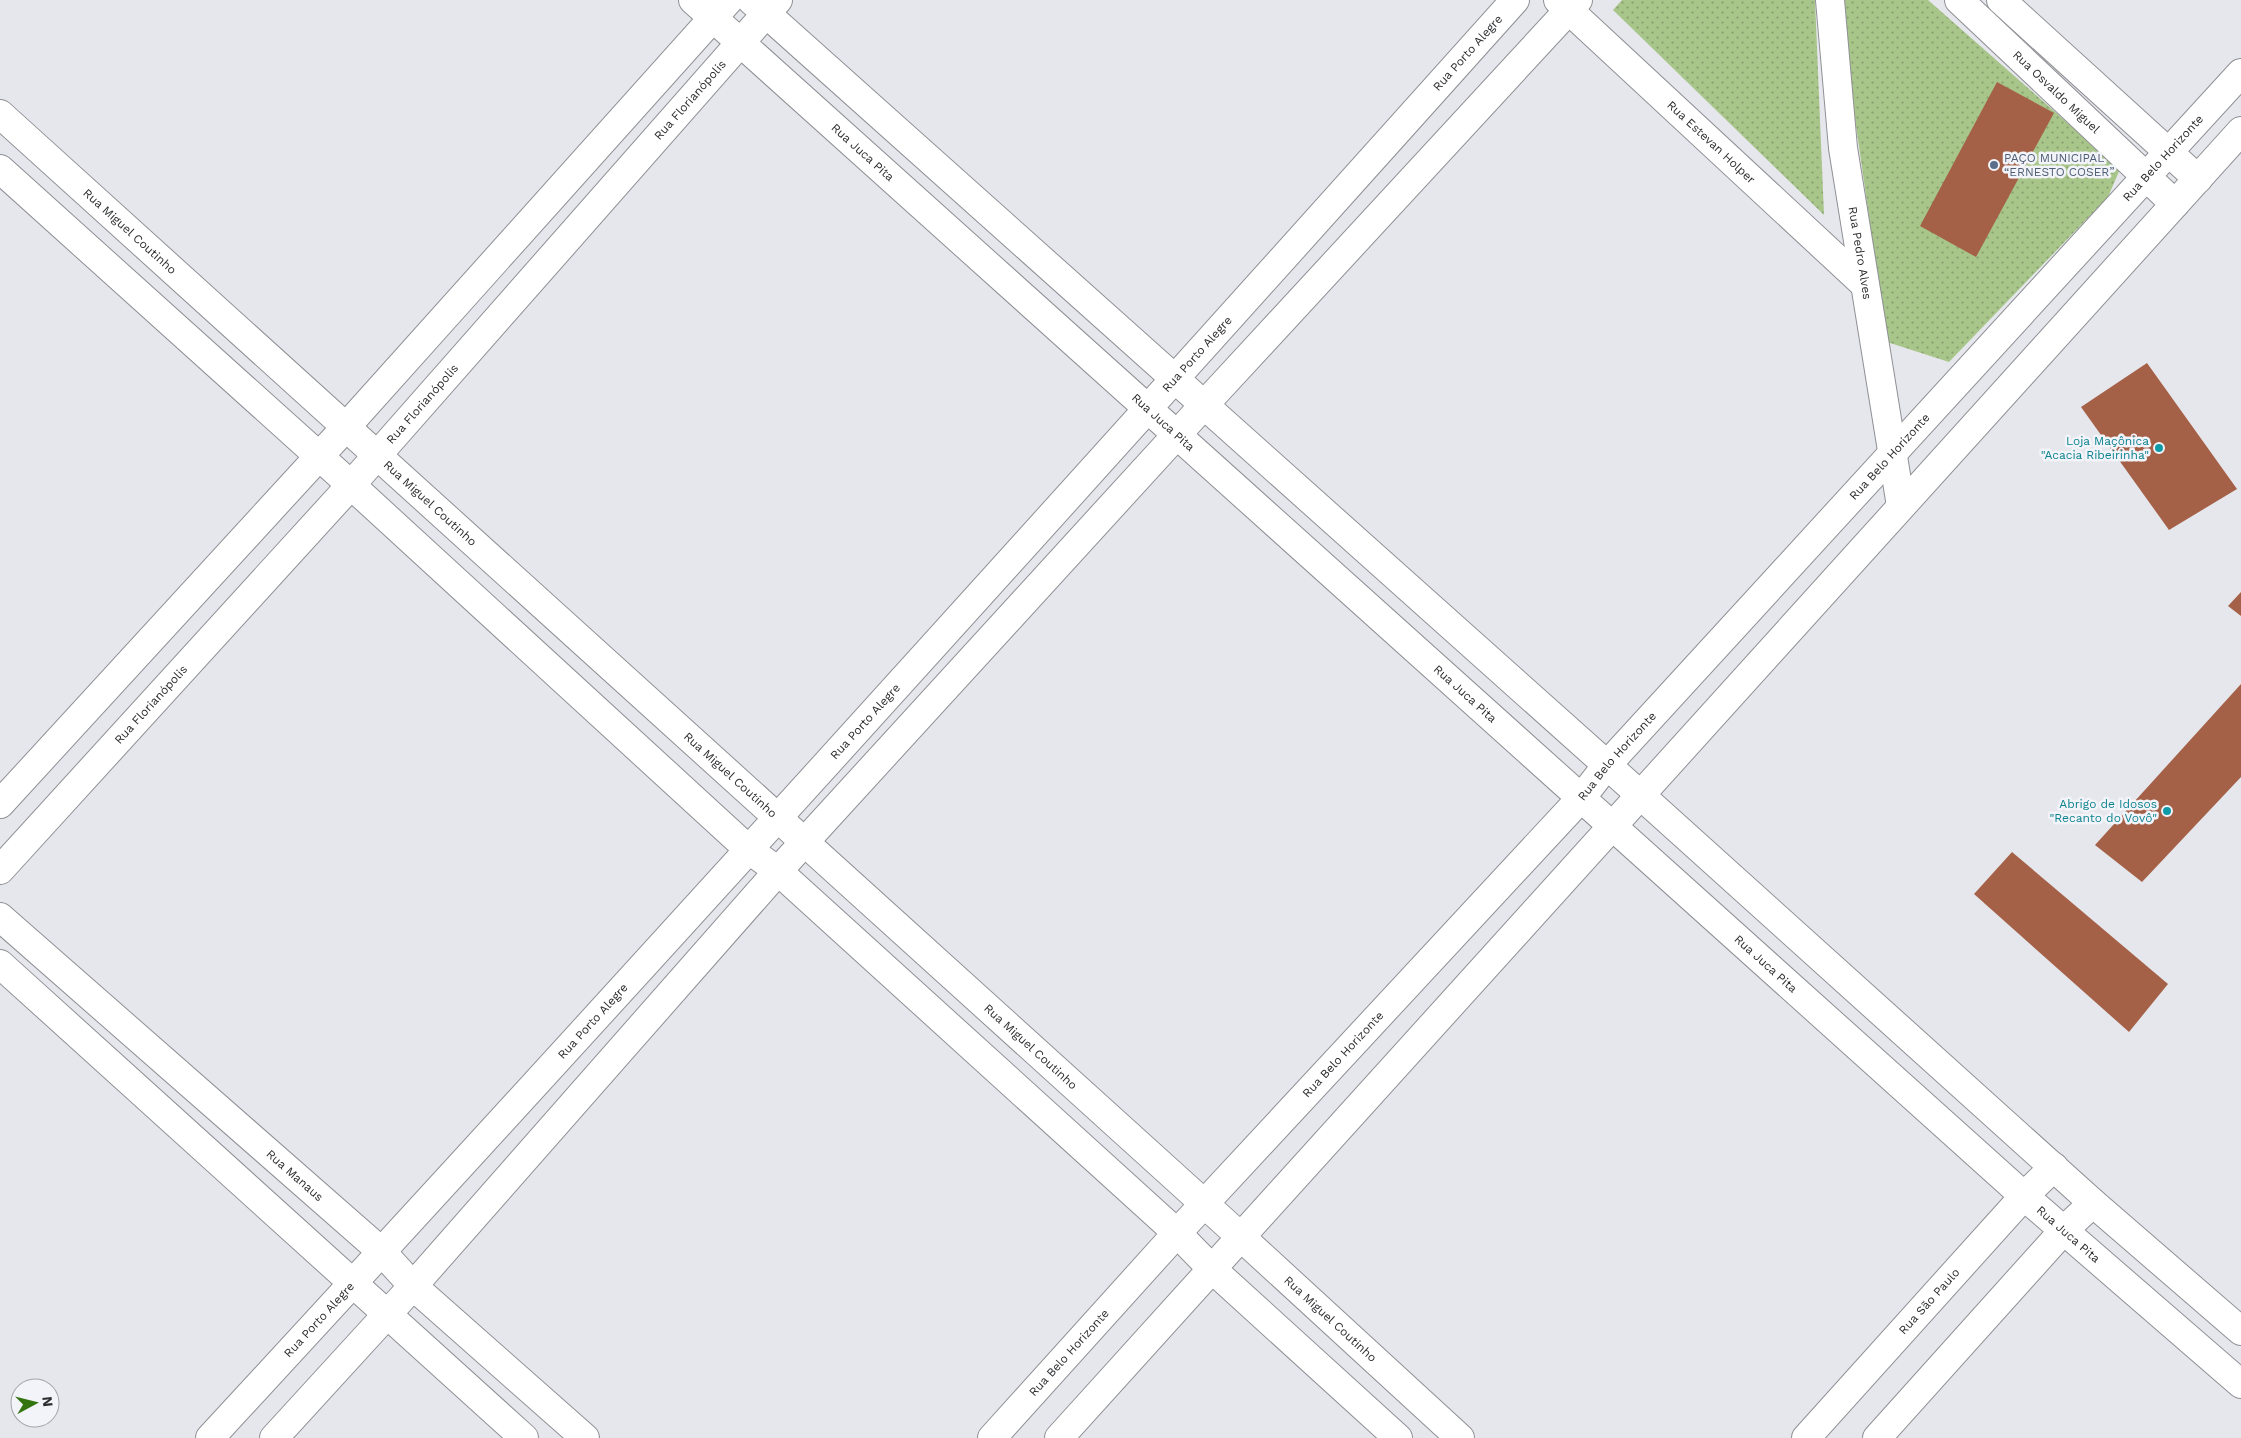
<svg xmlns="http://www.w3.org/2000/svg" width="2241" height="1438" viewBox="0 0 2241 1438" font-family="'Work Sans',sans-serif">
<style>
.grass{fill:url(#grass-dots)}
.building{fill:#a46147}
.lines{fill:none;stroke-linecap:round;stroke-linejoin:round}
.street-casing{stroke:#8f9095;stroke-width:30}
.secondary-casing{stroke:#8f9095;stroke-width:30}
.street{stroke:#fff;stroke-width:28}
.secondary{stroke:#fff;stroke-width:28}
.service-dot{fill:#5c6f8a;stroke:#f3f4f9;stroke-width:2}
.culture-dot{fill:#0f9aa8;stroke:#f3f4f9;stroke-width:2}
.labels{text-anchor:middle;stroke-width:5;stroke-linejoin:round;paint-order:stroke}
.street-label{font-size:12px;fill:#2d2e30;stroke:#f3f4f9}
.service-label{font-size:12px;fill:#4e5e75;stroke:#f3f4f9;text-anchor:start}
.culture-label{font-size:12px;fill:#0d838f;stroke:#f3f4f9;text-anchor:end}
</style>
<defs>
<pattern id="grass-dots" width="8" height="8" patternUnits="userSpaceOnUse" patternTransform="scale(1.25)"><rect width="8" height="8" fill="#a8c58a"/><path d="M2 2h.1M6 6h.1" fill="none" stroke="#89a071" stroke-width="1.8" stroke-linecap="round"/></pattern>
</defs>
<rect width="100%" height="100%" fill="#e6e7ec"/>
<g class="grass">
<path d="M1622,0H1815L1824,215L1613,10Z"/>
<path d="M1838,0H1928L2120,169L2108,197L1949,362L1887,342Z"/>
</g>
<g class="building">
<path d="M1997,82L2054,113L1976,257L1920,226Z"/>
<path d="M2147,363L2237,489L2169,530L2081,407Z"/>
<path d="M2241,592V616L2228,606Z"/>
<path d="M2241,684V777L2142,882L2095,845Z"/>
<path d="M2012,852L2168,984L2129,1032L1974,894Z"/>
</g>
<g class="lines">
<g class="street-casing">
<g id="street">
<path id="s1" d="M1558,0L1864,284"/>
<path id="s2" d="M1830,0L1843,148L1901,506"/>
<path id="s3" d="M1959,0L2175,204"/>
<path d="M2001,0L2198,179"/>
<path id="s4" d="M0,114L1241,1237L1460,1438"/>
<path d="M0,169L351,485L748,849L778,871L1177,1233L1212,1269L1398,1438"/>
<path d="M0,804L346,427L729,0"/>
<path id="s5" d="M0,870L351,485L778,0"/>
<path id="s6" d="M0,917L382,1252L413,1286L585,1438"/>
<path d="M0,964L524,1438"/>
<path id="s7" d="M210,1438C649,963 1083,482 1515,0"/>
<path d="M274,1438L413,1286L778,871L1204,405L1578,0"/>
<path id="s8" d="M1806,1438L2024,1196L2054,1167"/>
<path d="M1877,1438L2064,1230L2093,1203"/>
</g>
</g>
<g class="secondary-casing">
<g id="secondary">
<path id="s9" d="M693,0L2024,1196L2241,1384"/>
<path d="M751,0L1607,765L2093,1203L2241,1331"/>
<path id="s10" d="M992,1438L1177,1233L1582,797L1607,765L2241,73"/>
<path d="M1059,1438L2241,131"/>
</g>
</g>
<use href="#street" class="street"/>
<use href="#secondary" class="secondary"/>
</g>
<circle class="service-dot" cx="1994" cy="165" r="5"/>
<g class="culture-dot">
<circle cx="2159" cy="448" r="5"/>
<circle cx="2167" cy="811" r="5"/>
</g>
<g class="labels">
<g class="street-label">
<text dy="4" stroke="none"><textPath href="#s7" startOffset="1871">Rua Porto Alegre</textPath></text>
<text dy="4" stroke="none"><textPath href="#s3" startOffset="134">Rua Osvaldo Miguel</textPath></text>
<text dy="4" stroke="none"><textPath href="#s5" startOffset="1034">Rua Florianópolis</textPath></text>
<text dy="4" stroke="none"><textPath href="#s1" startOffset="209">Rua Estevan Holper</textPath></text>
<text dy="4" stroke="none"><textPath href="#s9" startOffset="228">Rua Juca Pita</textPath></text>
<text dy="4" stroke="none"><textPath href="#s10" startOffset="1735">Rua Belo Horizonte</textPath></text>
<text dy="4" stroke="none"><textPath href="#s4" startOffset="175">Rua Miguel Coutinho</textPath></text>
<text dy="4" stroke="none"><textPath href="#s2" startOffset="255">Rua Pedro Alves</textPath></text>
<text dy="4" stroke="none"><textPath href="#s7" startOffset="1466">Rua Porto Alegre</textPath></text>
<text dy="4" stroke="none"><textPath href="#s5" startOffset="629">Rua Florianópolis</textPath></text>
<text dy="4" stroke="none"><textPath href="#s9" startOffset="632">Rua Juca Pita</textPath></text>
<text dy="4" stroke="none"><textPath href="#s10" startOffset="1330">Rua Belo Horizonte</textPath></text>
<text dy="4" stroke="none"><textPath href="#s4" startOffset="580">Rua Miguel Coutinho</textPath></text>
<text dy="4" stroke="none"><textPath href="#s9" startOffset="1038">Rua Juca Pita</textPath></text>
<text dy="4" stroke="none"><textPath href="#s5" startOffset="224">Rua Florianópolis</textPath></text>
<text dy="4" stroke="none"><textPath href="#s7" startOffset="971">Rua Porto Alegre</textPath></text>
<text dy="4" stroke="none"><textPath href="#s10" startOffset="925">Rua Belo Horizonte</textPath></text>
<text dy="4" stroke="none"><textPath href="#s4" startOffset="985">Rua Miguel Coutinho</textPath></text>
<text dy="4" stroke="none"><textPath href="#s9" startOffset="1442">Rua Juca Pita</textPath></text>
<text dy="4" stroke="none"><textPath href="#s7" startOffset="566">Rua Porto Alegre</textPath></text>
<text dy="4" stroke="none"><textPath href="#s4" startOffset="1390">Rua Miguel Coutinho</textPath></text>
<text dy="4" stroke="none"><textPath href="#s10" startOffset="520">Rua Belo Horizonte</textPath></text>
<text dy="4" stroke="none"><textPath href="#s6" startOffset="392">Rua Manaus</textPath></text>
<text dy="4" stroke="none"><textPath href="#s9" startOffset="1848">Rua Juca Pita</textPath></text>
<text dy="4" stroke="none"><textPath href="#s8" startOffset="184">Rua São Paulo</textPath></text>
<text dy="4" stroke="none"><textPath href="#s7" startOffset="161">Rua Porto Alegre</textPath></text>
<text dy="4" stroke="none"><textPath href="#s4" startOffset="1795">Rua Miguel Coutinho</textPath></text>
<text dy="4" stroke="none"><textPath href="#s10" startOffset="115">Rua Belo Horizonte</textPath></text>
</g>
<g class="service-label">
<text x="2004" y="162">PAÇO MUNICIPAL<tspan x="2004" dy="14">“ERNESTO COSER”</tspan></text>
</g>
<g class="culture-label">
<text x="2149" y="445">Loja Maçônica<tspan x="2149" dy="14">"Acacia Ribeirinha"</tspan></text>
<text x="2157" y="808">Abrigo de Idosos<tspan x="2157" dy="14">"Recanto do Vovô"</tspan></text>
</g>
</g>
<g transform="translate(35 1403) rotate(83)"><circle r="24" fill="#f3f4f9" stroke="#a4a5a9"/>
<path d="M0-4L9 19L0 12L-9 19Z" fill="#337411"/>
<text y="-8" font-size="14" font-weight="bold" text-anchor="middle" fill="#2d2e30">N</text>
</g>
</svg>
